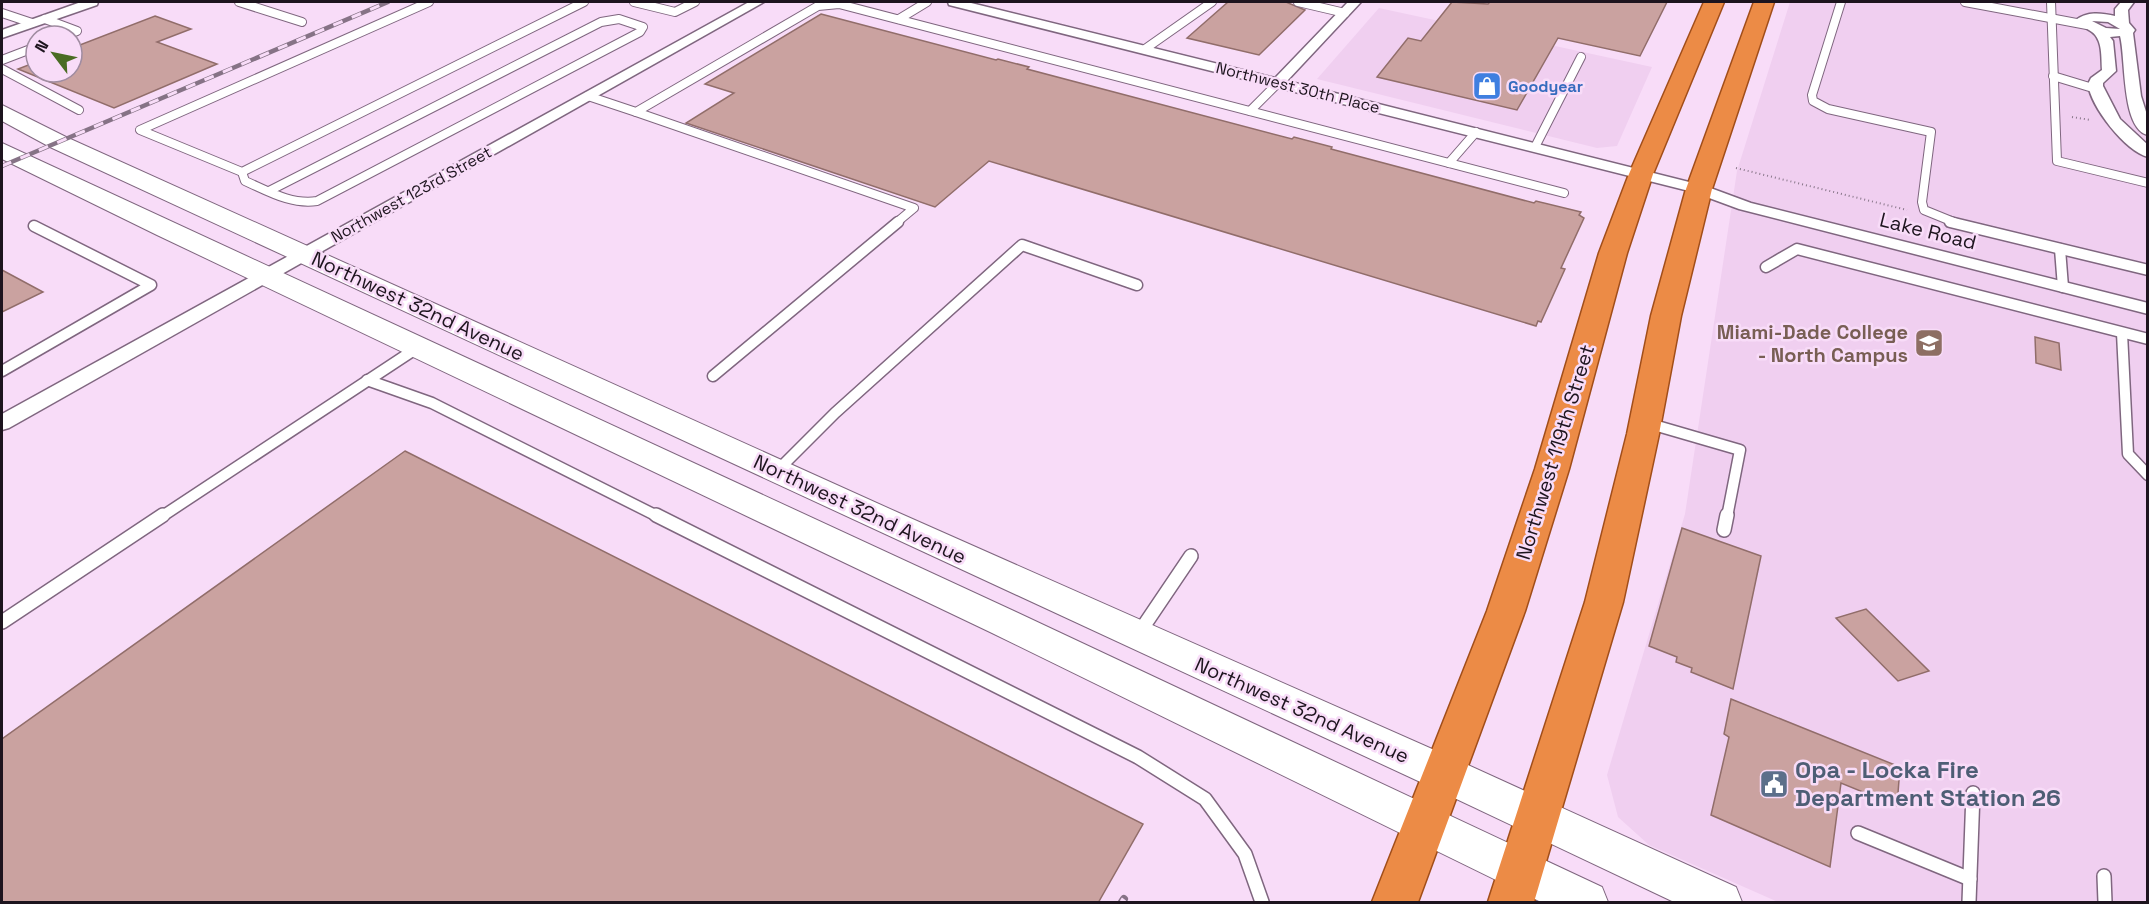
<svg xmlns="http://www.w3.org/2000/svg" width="2149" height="904" viewBox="0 0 2149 904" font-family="'Space Grotesk',sans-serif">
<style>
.built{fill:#f0cff0}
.building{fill:#caa2a0;stroke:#916d6a;stroke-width:1.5}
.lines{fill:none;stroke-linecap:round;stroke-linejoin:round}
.service-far2-casing{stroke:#7f667f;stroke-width:10}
.service-far1-casing{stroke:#7f667f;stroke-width:13}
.service-casing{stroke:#7f667f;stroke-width:16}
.minor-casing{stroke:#7f667f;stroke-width:3}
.secondary-casing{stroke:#7f667f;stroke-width:2}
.trunk-casing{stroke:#a14e1a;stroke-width:3}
.path{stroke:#8a788b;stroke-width:2;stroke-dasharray:1 3;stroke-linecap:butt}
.service-far2{stroke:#fff;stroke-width:8}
.service-far1{stroke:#fff;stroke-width:10}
.service{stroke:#fff;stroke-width:13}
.minor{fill:#fff;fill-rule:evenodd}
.secondary{fill:#fff;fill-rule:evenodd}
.trunk{fill:#ec8b46;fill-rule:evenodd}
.rail-far1-casing{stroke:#867386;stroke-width:4.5}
.rail-casing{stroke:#867386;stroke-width:8}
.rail-far1{stroke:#f8dcf8;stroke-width:3;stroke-dasharray:10;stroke-linecap:butt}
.rail{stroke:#f8dcf8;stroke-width:5;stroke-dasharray:16;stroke-linecap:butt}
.labels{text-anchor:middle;stroke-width:5;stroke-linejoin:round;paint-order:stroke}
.far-shop-label{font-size:16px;font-weight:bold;fill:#366cbe;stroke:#f8dcf8;text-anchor:start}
.far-street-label{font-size:16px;fill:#1d141e;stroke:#f8dcf8}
.street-label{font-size:20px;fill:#1d141e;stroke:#f8dcf8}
.education-label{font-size:20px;font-weight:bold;fill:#785e54;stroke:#f8dcf8;text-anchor:end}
.near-service-label{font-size:24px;font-weight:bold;fill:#4e5e75;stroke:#f8dcf8;text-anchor:start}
</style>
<rect width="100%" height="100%" fill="#f8dcf8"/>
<g class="built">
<path d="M1790,2H2147V902H1778L1649,845L1618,817L1607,775L1685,514L1737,171Z"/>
<path d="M1379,8L1652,67L1617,146L1597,148L1317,79Z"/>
</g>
<g class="building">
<path d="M1228,2H1286L1305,10L1259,55L1187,38Z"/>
<path d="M1452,2L1488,4L1490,2H1667L1640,56L1558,38L1517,110L1377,77L1408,38L1421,41Z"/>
<path d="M821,14L996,60L998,59L1029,67L1027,69L1292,139L1294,137L1332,147L1331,149L1534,203L1536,201L1581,212L1579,215L1584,218L1561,268L1565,269L1541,322L1538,321L1536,326L989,161L935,207L686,123L734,93L705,84Z"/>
<path d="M155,16L191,29L157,42L217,64L114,108L18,69L36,62V72H72V48Z"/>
<path d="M2,270L43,292L2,312Z"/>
<path d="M2035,337L2059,343L2061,370L2036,363Z"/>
<path d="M405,451L1143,824L1098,903H2V739Z"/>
<path d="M1682,528L1761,556L1733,689L1691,672L1692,668L1676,662L1677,657L1649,646Z"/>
<path d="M1866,609L1929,671L1898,681L1836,618Z"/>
<path d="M1731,699L1900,767L1897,806L1841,783L1830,867L1711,815L1729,737L1724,734Z"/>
</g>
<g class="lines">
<g class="service-far2-casing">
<g id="service-far2">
<path d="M239,2L302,22"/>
<path d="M429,2L140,130L242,172L584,2"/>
<path d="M634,2L675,12L695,2"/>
<path d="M1298,2L1345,13"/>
<path d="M1841,2L1812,95L1813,101L1828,109L1931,132L1922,202L1924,210L1956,223"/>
<path d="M1965,2L2087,25"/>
<path d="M2051,2L2057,161L2148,183"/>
<path d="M2,13L32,23"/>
<path d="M45,19L77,31L64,36"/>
<path d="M899,19L927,2"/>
<path d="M1145,49L1212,2"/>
<path d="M2,60L36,47"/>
<path d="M2,69L79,110"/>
<path d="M2053,76L2096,89"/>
<path d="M588,96L636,112L818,6L839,4L1564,193"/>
<path d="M1250,111L1279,82"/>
<path d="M636,112L914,208L896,223"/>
<path d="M1535,147L1581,57"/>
<path d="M1449,163L1476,132"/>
<path d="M242,172L245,181C268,191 291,205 317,201L640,32L643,27L619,19L601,22L269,191"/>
</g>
</g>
<g class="service-far1-casing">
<g id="service-far1">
<path d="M1950,222L2148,270"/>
<path d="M2060,249L2063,287"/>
<path d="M1766,267L1797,249L2148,339"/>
<path d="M2122,333L2128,454L2148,475"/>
<path d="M2,371L151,285L34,226"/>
<path d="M713,376L898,222"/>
<path d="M367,380L432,403L659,517"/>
<path d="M1647,423L1740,450L1727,517"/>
<path d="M777,471L835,413L1022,245L1137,285"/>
<path d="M161,517L417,348"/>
</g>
</g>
<g class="service-casing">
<g id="service">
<path d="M656,515L1138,757L1205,799L1245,854L1262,902"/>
<path d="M1724,530L1727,515"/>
<path d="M2,622L163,515"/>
<path d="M1139,633L1191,556"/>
<path d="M1858,833L1970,879"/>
<path d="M2104,876L2105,902"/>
<path d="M1969,902L1973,793"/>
</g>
</g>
<g class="minor-casing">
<g id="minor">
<path d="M81,2H98L97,5L2,38V30Z"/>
<path d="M749,2H764L9,428L2,430V414Z"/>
<path d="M948,2H967L1275,78L1348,2H1361L1287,81L1705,186L1751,203L2148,303V314L1739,209L1693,192L949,5Z"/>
<path d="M2121,2H2134L2128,10L2129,23L2135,30L2133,33L2141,96L2148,118V135C2121,129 2126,58 2120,36L2110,37L2113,41L2116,71L2103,83V86L2120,119L2148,145V157C2125,151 2091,107 2088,84L2091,78L2102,70C2101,58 2103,40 2092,32C2086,28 2081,26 2076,20C2087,11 2102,13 2115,16V9ZM2092,21L2108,22L2120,29L2106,28Z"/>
</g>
</g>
<g class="secondary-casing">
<g id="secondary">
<path d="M2,105L66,137L899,513L1457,760L1736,887L1742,902H1674L1429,786L50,147L2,121Z"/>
<path d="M2,143L1016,612L1602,887L1608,902H1541L990,632L157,235L2,159Z"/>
</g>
</g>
<g class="trunk-casing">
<g id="trunk">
<path d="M1704,2H1724L1653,174L1627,253L1569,469L1525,611L1418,902H1372L1487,611L1535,469L1599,253L1629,174Z"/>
<path d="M1754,2H1774L1712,189L1681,316L1659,434L1623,602L1534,902H1488L1585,602L1627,434L1651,316L1686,189Z"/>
</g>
</g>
<g class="path">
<path d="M2072,117L2091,120"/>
<path d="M1736,168L1907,210"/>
</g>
<use href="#service-far2" class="service-far2"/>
<use href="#service-far1" class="service-far1"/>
<use href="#service" class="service"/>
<use href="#minor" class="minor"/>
<use href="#secondary" class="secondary"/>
<use href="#trunk" class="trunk"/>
<g class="rail-far1-casing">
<path id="rail-far1" d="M2,166L388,2"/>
</g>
<g class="rail-casing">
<path id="rail" d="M1122,902L1124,899"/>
</g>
<use href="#rail-far1" class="rail-far1"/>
<use href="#rail" class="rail"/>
</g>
<defs>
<g id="shop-square" transform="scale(1.5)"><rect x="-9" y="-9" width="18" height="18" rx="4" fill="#3f7fe0" stroke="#f8dcf8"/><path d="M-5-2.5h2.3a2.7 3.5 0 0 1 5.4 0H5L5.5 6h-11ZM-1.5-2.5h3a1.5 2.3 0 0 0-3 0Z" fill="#fff"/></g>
<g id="university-square" transform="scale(1.5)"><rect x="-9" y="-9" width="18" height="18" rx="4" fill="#8d6e63" stroke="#f8dcf8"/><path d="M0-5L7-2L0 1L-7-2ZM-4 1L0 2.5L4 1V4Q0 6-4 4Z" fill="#fff"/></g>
<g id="civic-square" transform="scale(1.5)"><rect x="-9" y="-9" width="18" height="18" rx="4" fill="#5c6f8a" stroke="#f8dcf8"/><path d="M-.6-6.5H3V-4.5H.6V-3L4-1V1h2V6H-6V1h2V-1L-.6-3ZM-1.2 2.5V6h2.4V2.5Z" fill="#fff"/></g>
</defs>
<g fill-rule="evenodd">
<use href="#shop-square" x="1487" y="86"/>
<use href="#university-square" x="1929" y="343"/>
<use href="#civic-square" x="1774" y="784"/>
</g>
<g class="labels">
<g class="far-shop-label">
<text x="1508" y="92">Goodyear</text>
</g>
<g class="far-street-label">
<text transform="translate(1298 87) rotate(14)" y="6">Northwest 30th Place</text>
<text transform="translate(411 194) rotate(-29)" y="6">Northwest 123rd Street</text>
</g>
<g class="street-label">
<text transform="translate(1928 231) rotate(14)" y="7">Lake Road</text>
<text transform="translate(418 306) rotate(25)" y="7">Northwest 32nd Avenue</text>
<text transform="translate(1555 452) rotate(-73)" y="7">Northwest 119th Street</text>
<text transform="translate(860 509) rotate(25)" y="7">Northwest 32nd Avenue</text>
<text transform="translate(1302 710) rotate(24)" y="7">Northwest 32nd Avenue</text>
</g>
<g class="education-label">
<text x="1908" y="339">Miami-Dade College<tspan x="1908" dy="23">- North Campus</tspan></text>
</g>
<g class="near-service-label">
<text x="1795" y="778">Opa - Locka Fire<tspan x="1795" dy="28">Department Station 26</tspan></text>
</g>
</g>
<rect width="2149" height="904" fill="none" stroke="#1d141e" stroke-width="6"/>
<g transform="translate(54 54) rotate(302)"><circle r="28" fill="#f8dcf8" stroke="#a08ca1" stroke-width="1.5"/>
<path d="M0-4.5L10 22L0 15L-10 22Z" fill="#4a6c24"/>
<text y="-9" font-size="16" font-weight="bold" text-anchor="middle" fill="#1d141e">N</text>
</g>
</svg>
